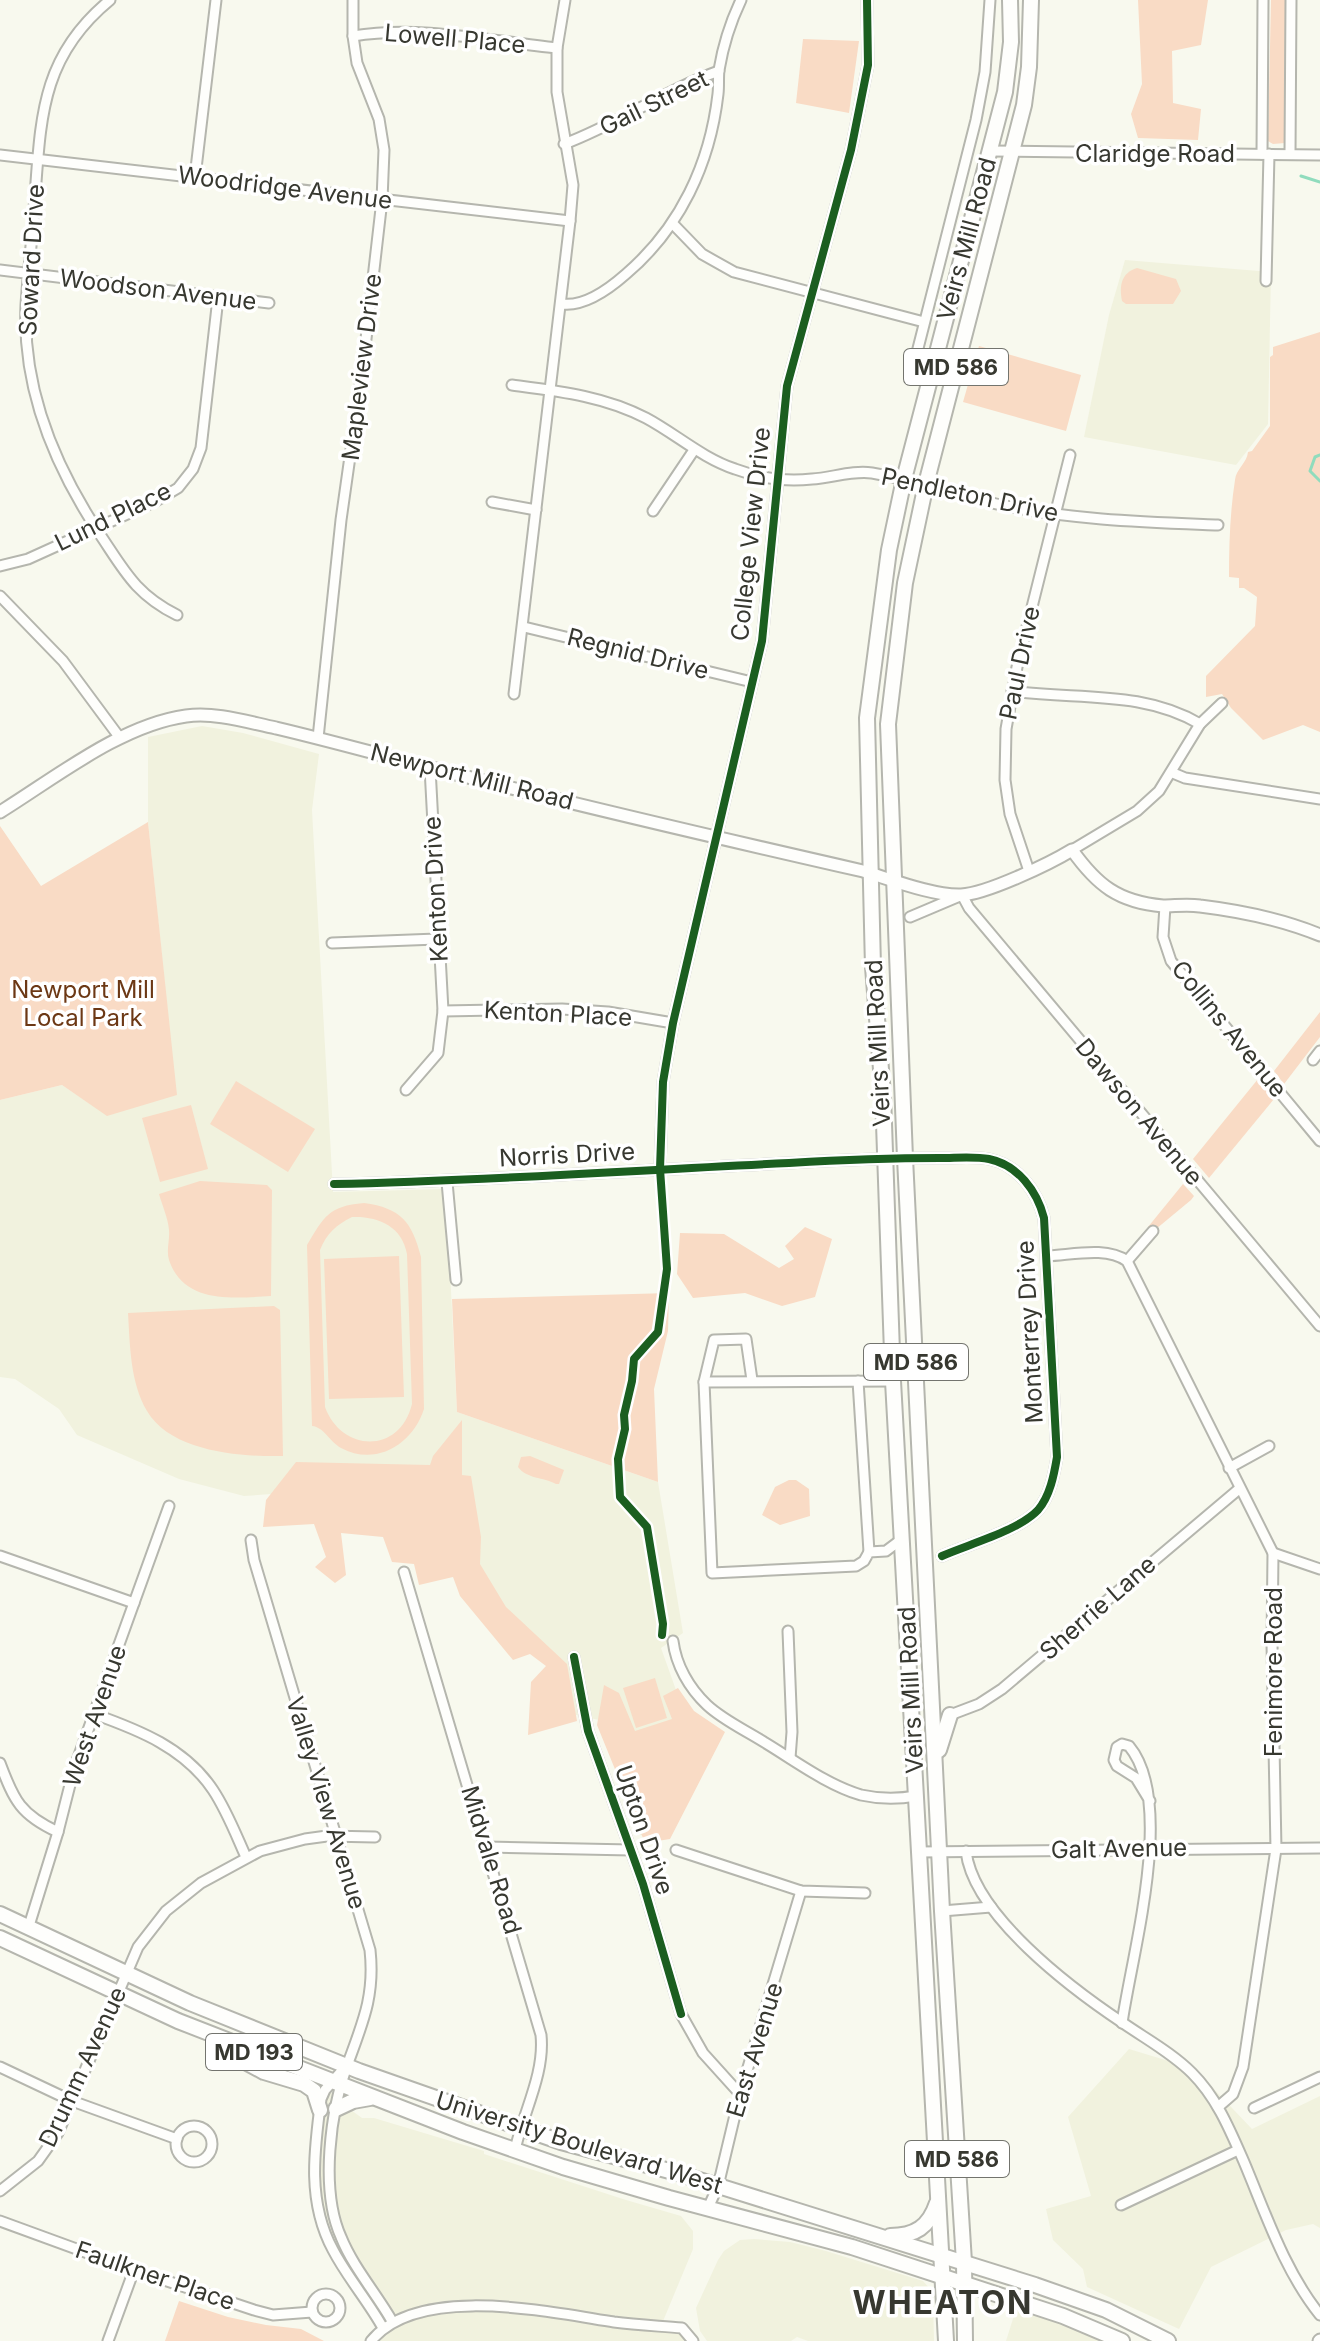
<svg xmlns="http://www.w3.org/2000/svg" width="1320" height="2341" viewBox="0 0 1320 2341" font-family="Inter,sans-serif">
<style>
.built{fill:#f1f2de}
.green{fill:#f9dbc5;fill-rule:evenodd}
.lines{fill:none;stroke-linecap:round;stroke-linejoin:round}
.stream{stroke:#90dcbd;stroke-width:3}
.minor-casing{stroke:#b5b6ae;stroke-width:13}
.tertiary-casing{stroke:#b5b6ae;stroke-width:15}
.primary-casing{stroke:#b5b6ae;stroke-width:18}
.minor{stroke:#fefefc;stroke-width:9}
.tertiary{stroke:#fefefc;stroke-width:11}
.primary{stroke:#fefefc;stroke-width:14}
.cycleway-casing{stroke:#fff;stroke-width:13}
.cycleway{stroke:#1b5e20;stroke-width:8}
.labels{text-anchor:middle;stroke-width:7;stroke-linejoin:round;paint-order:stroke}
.shield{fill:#fff;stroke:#73746e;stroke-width:2}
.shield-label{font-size:22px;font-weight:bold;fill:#373830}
.street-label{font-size:24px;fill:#373830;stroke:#fff}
.park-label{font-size:24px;fill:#6c3815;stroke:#fff}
.district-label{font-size:32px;font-weight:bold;letter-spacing:2px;fill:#373830;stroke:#fff}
</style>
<rect width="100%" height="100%" fill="#f8f9ee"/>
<g class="built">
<path d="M1125,260L1271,272L1268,424L1236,465L1084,437L1109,315Z"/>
<path d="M202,726L243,733L319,754L312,810L333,1192L446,1189L457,1412L658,1482L683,1633L661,1648L681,1704L663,1838L640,1835L599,1720L572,1714L562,1663L503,1609L463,1548L452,1481L244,1496L179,1479L77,1435L59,1409L15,1379L0,1377V1100L62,1085L107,1115L176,1094L148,822V737Z"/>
<path d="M1129,2049L1195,2069L1252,2129L1320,2096V2228L1313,2224L1286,2230L1211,2267L1179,2329L1087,2287L1083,2269L1053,2240L1046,2209L1091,2196L1068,2117Z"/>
<path d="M325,2090L345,2098L351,2110L362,2118H374L484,2151V2154L626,2200L681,2216L693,2231V2249L661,2326L682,2328L693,2341H371L383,2327L331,2247L313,2180Z"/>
<path d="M754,2239L790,2242L826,2251L923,2281L931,2290L933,2299L934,2341H808L797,2337L791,2341H707L700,2331L696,2308L718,2260L724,2251L740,2240Z"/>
<path d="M1017,2306L1109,2341H1006Z"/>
</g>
<g class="green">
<path d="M1138,0H1208L1201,45L1172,51L1173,103L1201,109L1198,140L1138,138L1131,114L1142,84Z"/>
<path d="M1271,0H1288L1285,143L1273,144L1268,141Z"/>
<path d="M803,39L859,41L849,113L796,103Z"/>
<path d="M1137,268L1176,279L1181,291L1173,304H1126L1122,301C1119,286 1121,273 1137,268Z"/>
<path d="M1320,332V732L1303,725L1263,740L1231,708L1222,694L1206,697V676L1255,626L1257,597L1244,588H1239V578L1229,577C1229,545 1230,512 1235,480C1236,469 1247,463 1248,452L1252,451L1270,426V357L1273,355V347Z"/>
<path d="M979,346L1081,375L1066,431L963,402Z"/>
<path d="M148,822L177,1095L107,1116L62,1085L0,1100V826L41,886Z"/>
<path d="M1320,1012V1037L1284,1084L1274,1071Z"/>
<path d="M1258,1079L1274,1099L1209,1178L1193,1159Z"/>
<path d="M236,1081L315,1129L288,1172L210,1124Z"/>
<path d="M191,1105L208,1169L160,1182L142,1118Z"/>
<path d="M200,1181L267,1185L272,1190L271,1296C235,1298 184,1305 169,1260C166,1250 170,1240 169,1230C168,1218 162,1205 159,1194Z"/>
<path d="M1183,1184L1194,1196L1191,1200L1156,1229L1148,1227Z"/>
<path d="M364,1203C401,1208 412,1222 421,1257L424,1409C413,1444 376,1467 341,1448C330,1442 324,1427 312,1426L307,1245C324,1217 328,1206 364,1203ZM352,1217C378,1216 402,1226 407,1254L412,1404C400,1454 342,1453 325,1407L320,1250C327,1233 336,1225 352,1217Z"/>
<path d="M805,1227L832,1239L815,1297L782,1306L745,1293L693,1298L677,1274L680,1233L724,1234L779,1268L794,1259L785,1246Z"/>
<path d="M399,1256L404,1397L329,1399L324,1259Z"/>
<path d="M669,1293L668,1331L654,1389L658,1482L457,1412L452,1299Z"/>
<path d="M274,1306L280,1310L283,1456C241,1457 171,1452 147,1411C130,1382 130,1345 128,1313Z"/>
<path d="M462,1420V1475L471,1476L481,1537L480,1564L506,1607L567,1664L577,1721L528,1735L531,1682L546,1666L530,1654L513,1660L460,1596L453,1577L419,1585L414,1564L392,1562L383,1537L341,1533L346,1575L335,1583L315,1567L326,1557L314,1524L263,1527L266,1500L296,1462L430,1465L433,1456Z"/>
<path d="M530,1456L564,1470L559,1484H556C543,1477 527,1479 518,1467L521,1457Z"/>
<path d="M789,1480H796L809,1489L810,1516L780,1525L762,1515L775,1487Z"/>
<path d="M655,1678L667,1718L636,1728L623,1688Z"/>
<path d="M604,1685L619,1693L635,1731L672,1719L663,1696L678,1688L694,1711L725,1732L670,1839L645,1843L597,1725Z"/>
<path d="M179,2301L228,2317L266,2325L301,2329L324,2341H165Z"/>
</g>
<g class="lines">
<g class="stream">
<path d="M1301,176L1320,182"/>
<path d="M1320,455L1315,457L1310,471L1320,481"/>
</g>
<g class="minor-casing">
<g id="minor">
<path d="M110,0C38,59 41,123 34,209C32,241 28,273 26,305C22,389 54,465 99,533C124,570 135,594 177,615"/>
<path d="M353,36C420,25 490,41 557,48"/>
<path d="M564,144C618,124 665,90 719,71"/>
<path d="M990,151L1320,155"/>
<path d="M1262,154L1263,0"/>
<path d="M1290,154L1291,0"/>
<path d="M0,155L570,221"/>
<path d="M195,177L216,0"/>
<path d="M673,224L702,254L734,272L924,322"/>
<path d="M0,270L269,303"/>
<path d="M1266,281L1269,154"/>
<path d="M562,304C585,307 609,289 626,274C680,228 710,164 718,94C719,86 718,78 719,70C723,46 731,21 741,0"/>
<path d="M912,372L976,120L985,72L990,0"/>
<path d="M512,385C558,391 604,396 646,418C676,434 702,458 735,469C759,478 786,482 812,479C831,478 853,470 872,473C916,480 958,496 1001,505C1073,520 1145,522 1218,525"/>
<path d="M492,502L536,510"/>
<path d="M653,511L694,450"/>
<path d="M0,566L28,559L156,501L178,488L193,469L201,448L218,298"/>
<path d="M0,596L63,661L120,738"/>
<path d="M524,627L752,682"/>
<path d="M1012,691C1078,700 1142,690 1200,724"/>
<path d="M514,694L570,221L573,185L557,92V48L565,0"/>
<path d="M318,738L341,520L363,365L382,200L384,150L379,119L357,63L353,36V0"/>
<path d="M1173,773L1185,778L1320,799"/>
<path d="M1072,850L1137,811L1159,791L1200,724L1222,703"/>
<path d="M1029,871L1010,814L1005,780L1006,729L1017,667L1070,455"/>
<path d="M1165,906L1163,937L1171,961L1320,1141"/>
<path d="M910,917L962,895L969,908L1320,1326"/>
<path d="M332,943L437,939"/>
<path d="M443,1011L562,1009L608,1012L673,1023"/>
<path d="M1313,1060L1320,1051"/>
<path d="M406,1090L438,1053L443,1011L430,768"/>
<path d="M660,1169L663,1082L673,1023L762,641L787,386L851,150L868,65L867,0"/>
<path d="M447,1182L456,1280"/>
<path d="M334,1184C486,1181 637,1170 789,1163C839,1160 890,1158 940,1158C956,1158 974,1156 989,1159C1018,1165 1037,1191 1044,1218L1057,1457C1054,1475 1050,1496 1038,1510C1018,1531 969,1544 942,1556"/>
<path d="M1047,1256C1072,1255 1106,1246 1127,1261L1273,1553L1272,1644L1276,1849L1243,2067L1233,2094L1218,2107"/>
<path d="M1127,1261L1153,1231"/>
<path d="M858,1381L869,1552"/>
<path d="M893,1381L704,1382L712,1573L856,1566L864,1561L869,1552L886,1551L902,1539"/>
<path d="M704,1382L714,1340L746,1339L752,1380"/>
<path d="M1229,1468L1269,1446"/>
<path d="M251,1540L254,1560L370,1950C375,1995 363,2022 348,2063C330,2111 320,2190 341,2237C353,2267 376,2293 392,2321"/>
<path d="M1273,1553L1320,1569"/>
<path d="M0,1556L134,1603"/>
<path d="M404,1572L541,2035C545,2074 523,2113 515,2150"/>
<path d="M788,1631L792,1732L790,1758"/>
<path d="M673,1641C676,1665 689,1688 707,1705C723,1720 745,1730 764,1742C794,1760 827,1785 861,1795C879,1799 899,1799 916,1796"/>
<path d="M574,1657L588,1731L643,1884L681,2014L703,2053L740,2094"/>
<path d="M94,1714C139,1730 185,1748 213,1790C227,1811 236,1835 246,1857"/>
<path d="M950,1715L979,1704L1002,1689L1239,1489"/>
<path d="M0,1763C14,1801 21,1815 58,1832"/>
<path d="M487,1847L631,1850"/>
<path d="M676,1850L801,1891L865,1893"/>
<path d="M966,1851C973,1915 1072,1989 1123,2023C1146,2039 1172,2053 1192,2073C1217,2098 1230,2130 1244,2162C1266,2214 1284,2270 1320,2315"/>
<path d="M918,1852L1320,1848"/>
<path d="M942,1911L991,1907"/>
<path d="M28,1929L58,1832L74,1769L169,1506"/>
<path d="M1122,2023C1132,1953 1176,1802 1129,1746L1122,1744L1117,1747L1114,1760L1117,1766L1136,1778L1150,1801"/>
<path d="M346,2066L325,2090L321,2099C314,2151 307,2202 333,2250C347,2277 368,2301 383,2328"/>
<path d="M0,2067L72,2101L177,2139"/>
<path d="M1254,2108L1320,2077"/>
<circle cx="194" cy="2144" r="18"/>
<path d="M0,2191L38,2161L58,2133L138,1947L166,1911L201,1883L260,1851L305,1839L327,1836L375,1837"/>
<path d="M1121,2205L1238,2150"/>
<path d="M708,2208L718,2186L740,2094L801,1891"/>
<path d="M0,2221L134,2270L254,2310L273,2315L312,2312"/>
<circle cx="326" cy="2308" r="14"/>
<path d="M108,2341L134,2270"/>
<path d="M371,2341C418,2283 549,2312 614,2322C637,2325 660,2326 682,2328L693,2341"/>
</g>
</g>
<g class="tertiary-casing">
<g id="tertiary">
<path d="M0,812C55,778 121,725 186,716C216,712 247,722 276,728C327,740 377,754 428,767C572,804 718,838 863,871C890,879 933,896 961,895C986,894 1049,864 1072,850C1097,885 1118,902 1163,906C1175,906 1187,904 1200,906C1241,911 1281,919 1320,935"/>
<path d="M1319,2341L1320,2340"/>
</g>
</g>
<g class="primary-casing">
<g id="primary">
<path d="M939,1750L950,1715"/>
<path d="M0,1914L190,2003L359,2071L561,2142L677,2173L1035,2285L1106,2310L1168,2341"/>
<path d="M0,1938L178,2021L463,2132L563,2167L669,2198L852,2247L1063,2316L1122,2341"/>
<path d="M220,2044L240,2059L264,2072L304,2084L314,2091L320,2110"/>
<path d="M336,2109L353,2101L370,2098"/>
<path d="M890,2236C915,2236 929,2227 937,2203"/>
<path d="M946,2341L893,1381L883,1095L873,967L867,718L889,550L904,479L1005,92L1011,42L1010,0"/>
<path d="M965,2341L964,2262L942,1911L905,1158L888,724L905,583L926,484L1024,105L1029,67L1031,0"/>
</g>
</g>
<use href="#minor" class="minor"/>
<use href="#tertiary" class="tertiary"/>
<use href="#primary" class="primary"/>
<g class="cycleway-casing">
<g id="cycleway">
<path d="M334,1184C486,1181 637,1170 789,1163C839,1160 890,1158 940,1158C956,1158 974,1156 989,1159C1018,1165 1037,1191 1044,1218L1057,1457C1054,1475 1050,1496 1038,1510C1018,1531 969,1544 942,1556"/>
<path d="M662,1635L663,1624L647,1527L620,1497L618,1459L625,1429L624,1415L632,1381L634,1359L658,1332L667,1269L660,1169L663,1082L673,1023L762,641L787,386L851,150L868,65L867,0"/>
<path d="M574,1657L588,1731L643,1884L681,2014"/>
</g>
</g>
<use href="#cycleway" class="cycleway"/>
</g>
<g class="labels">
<g class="shield">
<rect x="904" y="349" width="104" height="36" rx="6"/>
<rect x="864" y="1344" width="104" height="36" rx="6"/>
<rect x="206" y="2034" width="96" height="36" rx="6"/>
<rect x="905" y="2141" width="104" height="36" rx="6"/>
</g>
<g class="shield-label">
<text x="956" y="375">MD 586</text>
<text x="916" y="1370">MD 586</text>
<text x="254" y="2060">MD 193</text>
<text x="957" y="2167">MD 586</text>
</g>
<g class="street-label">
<text transform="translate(455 39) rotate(5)" y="8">Lowell Place</text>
<text transform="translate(654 103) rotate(-26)" y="8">Gail Street</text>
<text x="1155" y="162">Claridge Road</text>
<text transform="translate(285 188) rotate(7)" y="8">Woodridge Avenue</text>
<text transform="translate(967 239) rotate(-75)" y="8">Veirs Mill Road</text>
<text transform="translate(32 260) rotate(-87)" y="8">Soward Drive</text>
<text transform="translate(158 290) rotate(7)" y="8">Woodson Avenue</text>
<text transform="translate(362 367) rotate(-83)" y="8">Mapleview Drive</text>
<text transform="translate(970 495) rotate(12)" y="8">Pendleton Drive</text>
<text transform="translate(113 517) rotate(-26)" y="8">Lund Place</text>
<text transform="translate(751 534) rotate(-84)" y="8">College View Drive</text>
<text transform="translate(638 654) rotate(14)" y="8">Regnid Drive</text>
<text transform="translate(1020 663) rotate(-78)" y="8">Paul Drive</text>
<text transform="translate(472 777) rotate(14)" y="8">Newport Mill Road</text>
<text transform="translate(436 889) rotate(-93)" y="8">Kenton Drive</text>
<text transform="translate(558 1014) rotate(3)" y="8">Kenton Place</text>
<text transform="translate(1229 1029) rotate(51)" y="8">Collins Avenue</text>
<text transform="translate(878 1043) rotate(-93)" y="8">Veirs Mill Road</text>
<text transform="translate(1139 1112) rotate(50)" y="8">Dawson Avenue</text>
<text transform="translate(567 1155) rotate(-3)" y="8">Norris Drive</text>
<text transform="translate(1030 1332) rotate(-93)" y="8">Monterrey Drive</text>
<text transform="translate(1098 1608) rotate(-41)" y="8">Sherrie Lane</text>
<text transform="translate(1274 1672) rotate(-90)" y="8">Fenimore Road</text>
<text transform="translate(911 1690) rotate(-93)" y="8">Veirs Mill Road</text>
<text transform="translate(95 1716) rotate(-71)" y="8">West Avenue</text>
<text transform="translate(326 1803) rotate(73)" y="8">Valley View Avenue</text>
<text transform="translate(644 1830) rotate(71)" y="8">Upton Drive</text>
<text transform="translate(1119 1849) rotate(-1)" y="8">Galt Avenue</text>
<text transform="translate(491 1860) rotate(73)" y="8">Midvale Road</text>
<text transform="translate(755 2050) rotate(-73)" y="8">East Avenue</text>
<text transform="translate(83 2067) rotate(-65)" y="8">Drumm Avenue</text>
<text transform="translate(579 2143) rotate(17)" y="8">University Boulevard West</text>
<text transform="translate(155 2276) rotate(19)" y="8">Faulkner Place</text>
</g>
<g class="park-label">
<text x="83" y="998">Newport Mill<tspan x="83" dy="28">Local Park</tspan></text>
</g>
<g class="district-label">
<text x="943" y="2314">WHEATON</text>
</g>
</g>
</svg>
